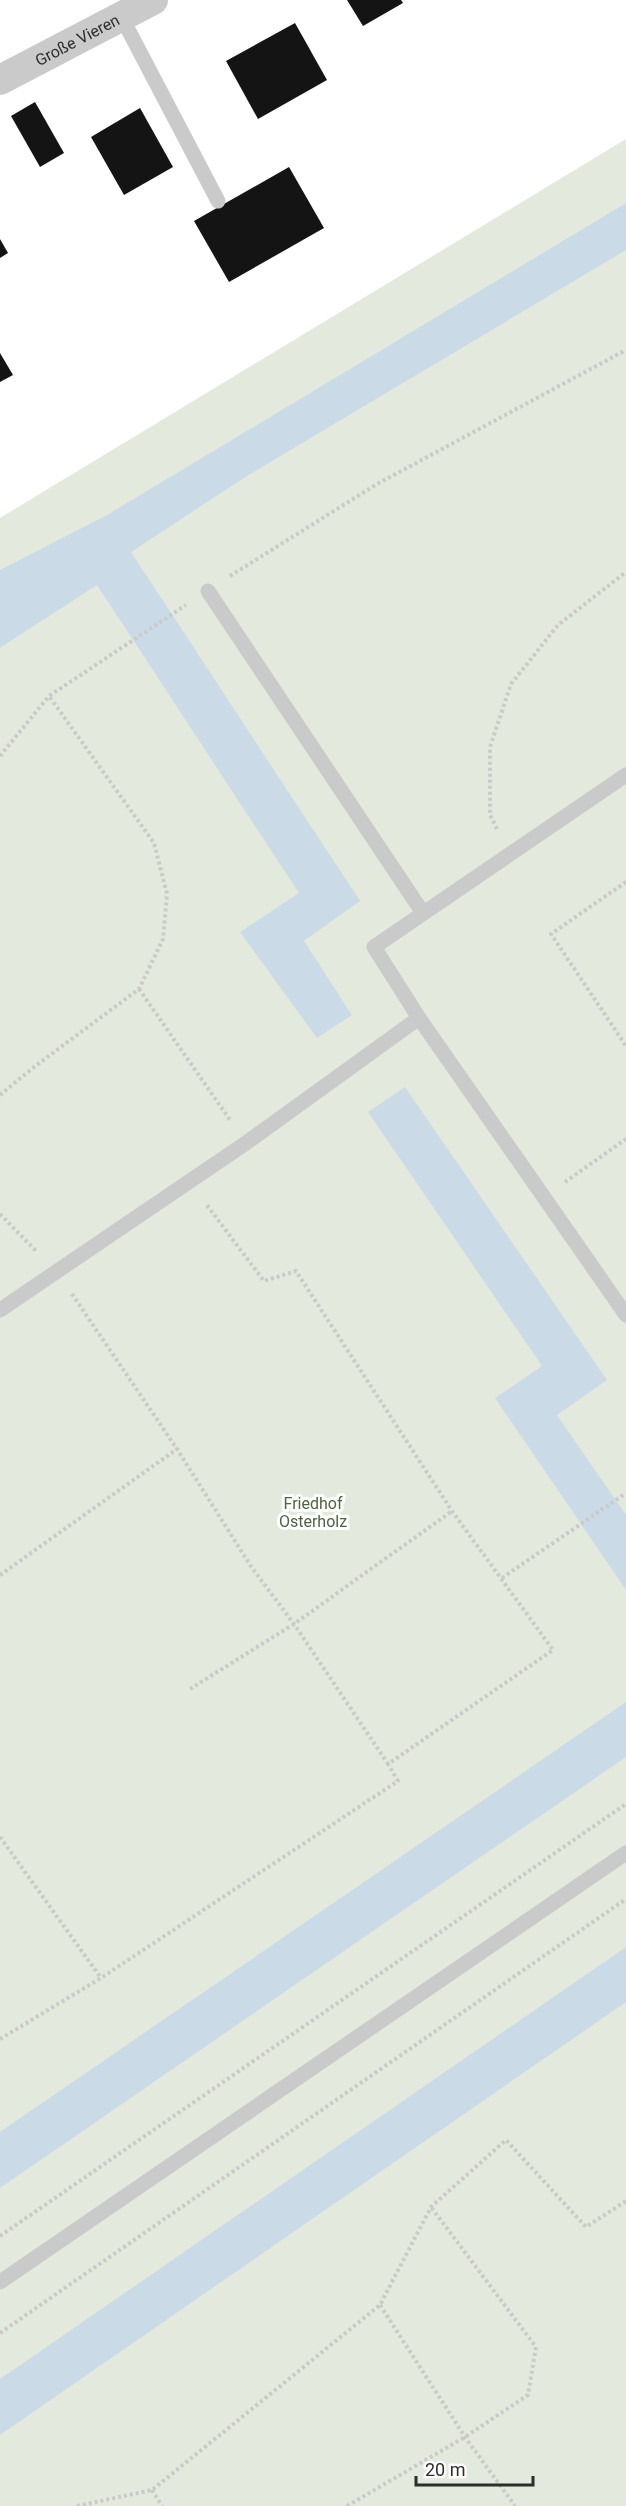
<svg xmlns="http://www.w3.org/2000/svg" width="626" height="2506" viewBox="0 0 626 2506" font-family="Roboto,sans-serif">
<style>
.green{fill:#e3e9dc}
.water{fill:#cadbe7}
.building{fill:#141414}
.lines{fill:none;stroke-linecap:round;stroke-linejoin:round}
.path{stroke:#cacaca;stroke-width:4;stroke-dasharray:3 3;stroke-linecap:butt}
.service{stroke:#cacaca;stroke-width:15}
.minor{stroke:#cacaca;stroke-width:30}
.labels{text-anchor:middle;stroke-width:6;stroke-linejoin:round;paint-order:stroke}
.street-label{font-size:16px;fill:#2d2d2d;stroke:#fff}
.park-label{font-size:16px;fill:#4f6340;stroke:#fff}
</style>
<rect width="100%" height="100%" fill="#fff"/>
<path class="green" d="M626,139V2506H0V518Z"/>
<g class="water">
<path d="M626,203V250L247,476L131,552L360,901L304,941L352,1015L317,1038L240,932L299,893L97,585L0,648V570L107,515Z"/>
<path d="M405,1087L607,1380L557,1415L626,1515V1590L495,1398L542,1366L368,1112Z"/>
<path d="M626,1702V1757L0,2188V2132Z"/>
<path d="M626,1947V2002L0,2435V2379Z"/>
</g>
<g class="building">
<path d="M347,0H401L403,3L363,26Z"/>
<path d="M295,23L327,80L258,119L226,61Z"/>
<path d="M35,102L64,153L40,167L11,116Z"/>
<path d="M140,108L173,167L124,195L91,137Z"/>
<path d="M289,167L324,228L229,282L194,221Z"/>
<path d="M0,239L8,253L0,258Z"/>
<path d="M0,353L13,375L0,382Z"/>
</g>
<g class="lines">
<g class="path">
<path d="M230,576L377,484L626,350"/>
<path d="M0,756L49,696L186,605"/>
<path d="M497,829L490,815V747L511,684L558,625L626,572"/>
<path d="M626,882L551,934L626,1046"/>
<path d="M139,989L230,1120"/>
<path d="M0,1095L34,1067L139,989L163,939L167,894L154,843L49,696"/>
<path d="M565,1182L626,1139"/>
<path d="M0,1214L37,1252"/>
<path d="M72,1294L177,1449L252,1568L294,1624L388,1764"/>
<path d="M0,1575L177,1449"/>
<path d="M502,1578L626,1493"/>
<path d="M190,1689L294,1624L452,1511"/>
<path d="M0,1837L101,1978"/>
<path d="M0,2039L101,1978L398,1781L388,1764L553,1650L452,1511L296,1271L264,1281L206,1204"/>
<path d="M0,2236L626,1804"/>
<path d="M380,2305L465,2437L515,2506"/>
<path d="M0,2333L626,1899"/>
<path d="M152,2490L162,2506"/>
<path d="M77,2506L152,2490L380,2305L431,2207L506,2140L586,2227L626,2201"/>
<path d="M347,2506L465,2437L528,2395L536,2347L431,2207"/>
</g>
<g class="service">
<path d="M121,16L218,201"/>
<path d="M208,591L423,913"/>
<path d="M419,1018L626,1315"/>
<path d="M0,1310L246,1143L419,1018L374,947L626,775"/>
<path d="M0,2282L626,1853"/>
</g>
<path class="minor" id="s1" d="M0,80L153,0"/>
</g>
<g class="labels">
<g class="street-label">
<text dy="6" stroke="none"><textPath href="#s1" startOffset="87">Große Vieren</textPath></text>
</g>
<g class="park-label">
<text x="313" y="1509">Friedhof<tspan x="313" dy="18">Osterholz</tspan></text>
</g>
</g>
<path d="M416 2476v9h117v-9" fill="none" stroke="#2d2d2d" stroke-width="3"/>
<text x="425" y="2476" font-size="18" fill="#2d2d2d" stroke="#ffffff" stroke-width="4.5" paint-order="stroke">20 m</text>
</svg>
